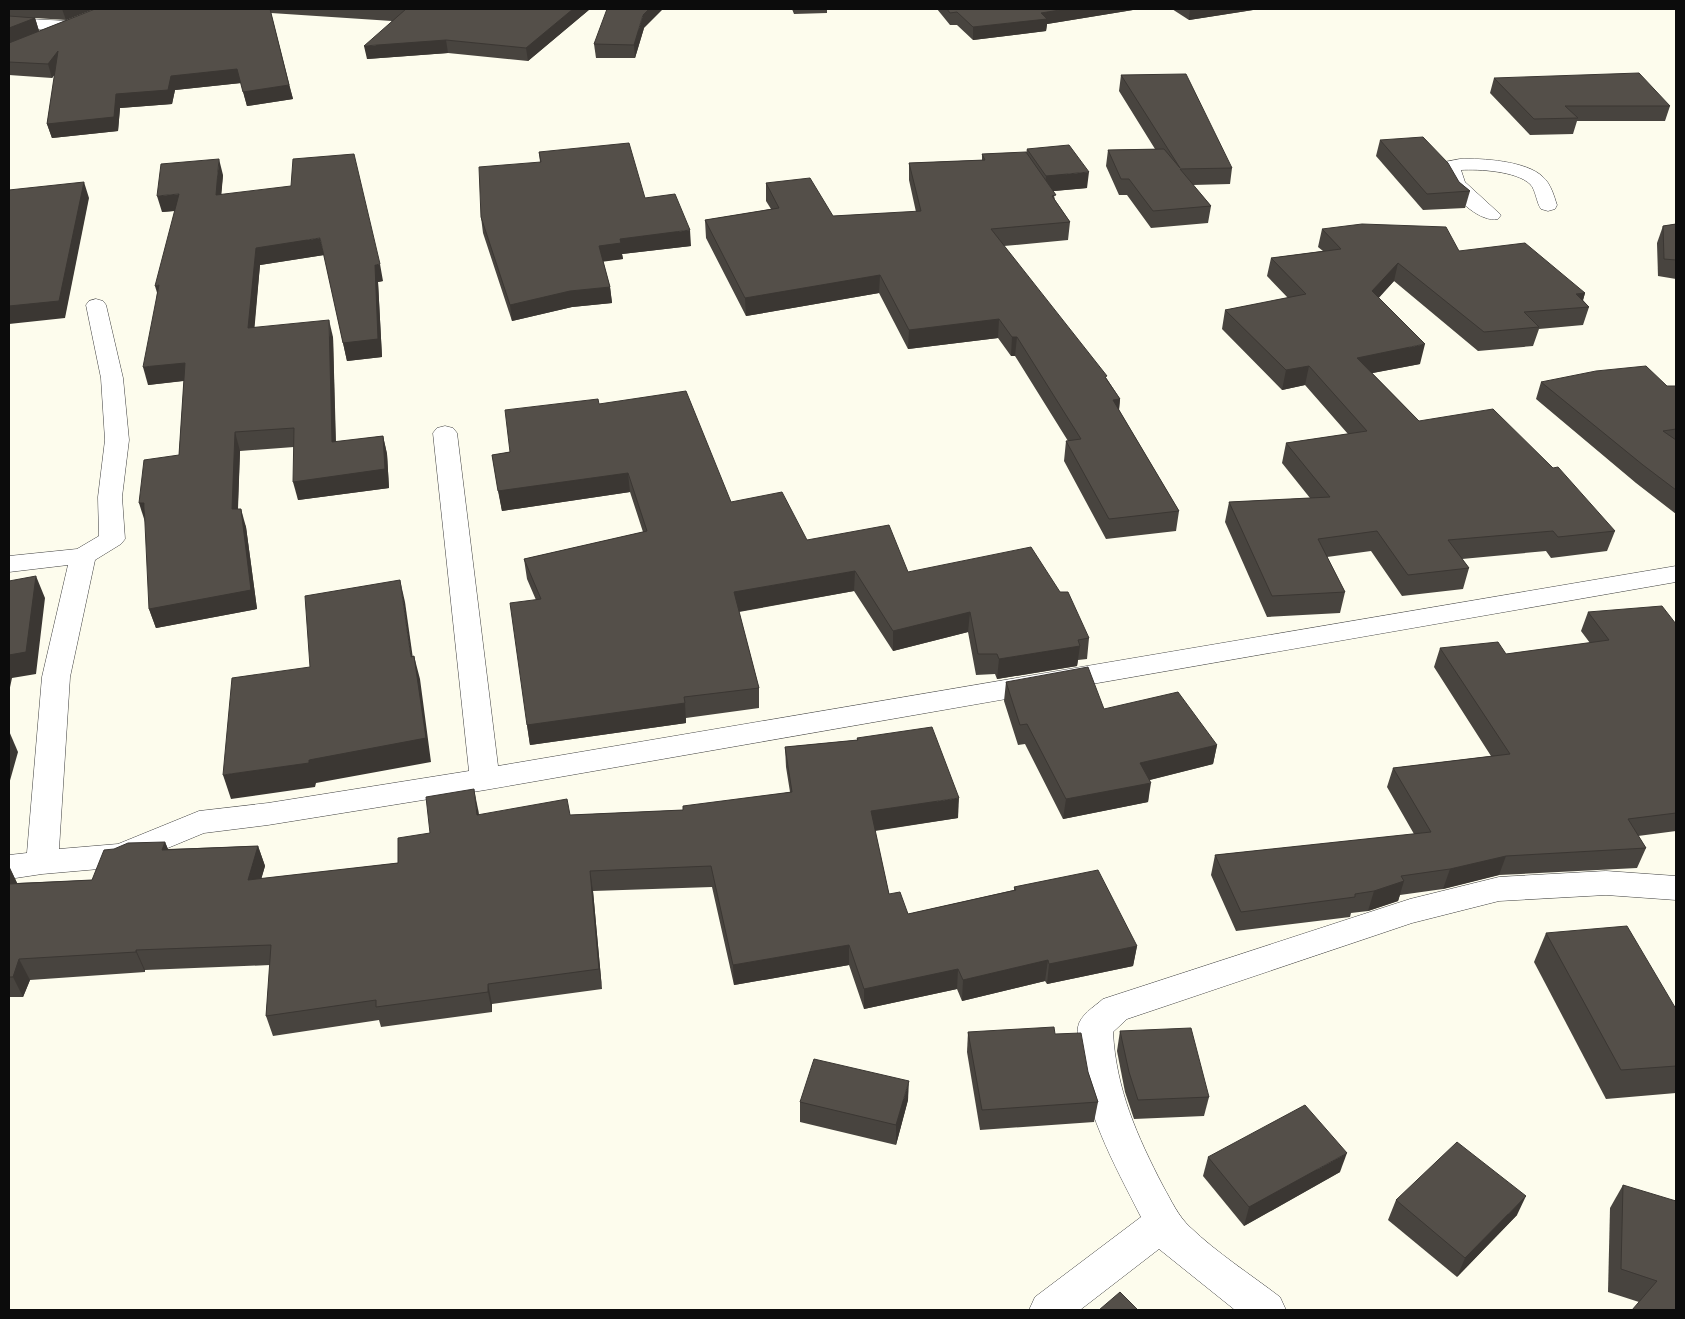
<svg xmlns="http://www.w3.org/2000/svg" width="1685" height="1319" viewBox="0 0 1685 1319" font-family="'Times New Roman',serif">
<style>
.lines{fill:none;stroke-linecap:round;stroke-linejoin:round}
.street-casing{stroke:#3f3f3f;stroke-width:1}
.street{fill:#fff;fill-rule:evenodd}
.wall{fill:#48443f}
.shaded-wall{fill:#3b3733}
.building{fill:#544f49;stroke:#3b3733}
</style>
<rect width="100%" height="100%" fill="#fdfced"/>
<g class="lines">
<g class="street-casing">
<g id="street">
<path d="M9,18L69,21L74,23L77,26L74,29L69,31L9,28Z"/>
<path d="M1460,159C1482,158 1527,161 1543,177C1551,184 1554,196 1557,205L1555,209L1548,211L1541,209C1536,202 1536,190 1530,184C1516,171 1479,169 1461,170L1465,182L1501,215L1498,219C1481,223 1455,199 1448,185C1445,180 1444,172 1442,166L1445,162Z"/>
<path d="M96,299L103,301L106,305L123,378L129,440L122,497L125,539L121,544L95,560L70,677L59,849L118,844L199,811L268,803L469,771L433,433L437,428L445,426L453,428L457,433L498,766L1676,566V582L485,790L268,825L204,833L122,867L42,874L9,879V855L27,853L42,677L68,565L9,572V556L77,549L99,536L98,497L105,440L101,378L86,305L89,301Z"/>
<path d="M1606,871L1676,876V900L1606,895L1499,901L1412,923L1127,1019L1113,1032C1116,1089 1137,1136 1163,1186C1171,1200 1178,1216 1190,1227C1217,1253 1250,1274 1280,1297L1286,1310H1235L1159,1249L1080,1310H1029L1035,1297L1141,1217C1114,1164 1082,1107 1079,1046C1078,1040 1077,1033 1078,1027C1080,1015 1094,1007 1103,999L1410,899L1499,877Z"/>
</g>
</g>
<use href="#street" class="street"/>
</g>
<g class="wall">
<path d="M9,9H94L66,20L35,18L39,31L95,9H590L528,61L448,53L367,59L392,21L271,13L293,99L247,106L241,83L175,90L172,104L120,108L118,131L52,138L47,124L55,74L52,78L9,75V16L23,17L9,16Z"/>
<path d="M792,9H827V13L794,14Z"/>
<path d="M937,9H1139L1047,24L1046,31L973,40L957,25H950Z"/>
<path d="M1172,9H1253V10L1189,20Z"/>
<path d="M644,28L635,58H596L594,44Z"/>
<path d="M1121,75L1232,168L1230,184L1193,185L1211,206L1208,223L1151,228L1127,195H1119L1106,166L1108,150L1155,149L1119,91Z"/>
<path d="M1494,78L1670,106L1665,121H1577L1573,134L1530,135L1490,93Z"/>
<path d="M1380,140L1459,182L1470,191L1465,208L1423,210L1376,156Z"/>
<path d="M1027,149L1087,188L1053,191L1055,200L1070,222L1068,240L1004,246L1107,379L1120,399L1119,410L1179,511L1176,531L1106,539L1064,461L1066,441H1068L1015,356H1011L998,338L908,349L879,293L746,316L706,238L705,220L771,209L766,201V183L833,216L916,212L909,180V163L982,160V154L1026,153Z"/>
<path d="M539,152L645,198L691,246L622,254L623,259L603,261L610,287L612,303L572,307L512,321L483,233L481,217L540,162Z"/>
<path d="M223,175L221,194L383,281L378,282L382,357L347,361L324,255L260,265L254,327L333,337L336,442L383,436L387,454L389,488L298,500L294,447L240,451L238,509L246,527L257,609L156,628L149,609L179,455L184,381L148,385L157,293L175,211L162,212Z"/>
<path d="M1676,224V279L1658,276L1657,243L1663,226Z"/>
<path d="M1322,229L1459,251L1585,293L1583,300L1589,307L1583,325L1539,329L1533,346L1478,351L1394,281L1378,298L1420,364L1372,373L1419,421L1615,531L1607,551L1551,558L1546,551L1462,559L1469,568L1463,589L1402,596L1371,551L1327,557L1345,592L1340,613L1267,617L1225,522L1229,502L1310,498L1282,463L1286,443L1348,434L1305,385L1282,390L1222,329L1225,310L1288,298L1267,276L1271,258L1323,251L1318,247Z"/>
<path d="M1541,382L1667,386H1676V514L1636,483L1536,399Z"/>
<path d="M599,404L731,502L807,540L908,572L1089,638L1087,659L1078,660L1077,666L997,679L995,674L976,675L968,632L893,651L854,591L739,612L759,688V708L686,718V723L530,745L527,725L536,600L527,579L524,559L643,532L630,492L502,511L492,455L510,452Z"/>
<path d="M1588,612L1676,624V831L1638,836L1646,848L1637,868L1499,875L1443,889L1400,895L1398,901L1368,911L1351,913L1350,917L1236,931L1211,875L1215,855L1414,834L1387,787L1393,768L1491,756L1434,667L1440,648L1506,654L1590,643L1581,631Z"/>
<path d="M1006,682L1104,709L1217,745L1213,764L1150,780L1148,802L1063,819L1025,744L1018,745L1004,701Z"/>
<path d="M857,738L958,818L875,831L889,894L908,914L1014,890V887L1137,946L1133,966L1047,984L1045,981L962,1001L957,989L864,1009L849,965L734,985L712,887L593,891L602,989L492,1004V1012L381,1027L379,1020L273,1036L266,1016L270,965L145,970V972L30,980L23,997H9V866L17,883L92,880L114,849L165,842L168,849L258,846L265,866L261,879L398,863L430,833L478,809L479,815H570L683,810L790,792L786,767L785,747L857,740Z"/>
<path d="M1546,933L1676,1009V1093L1606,1099L1534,962Z"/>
<path d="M1120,1031L1209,1097L1204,1116L1134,1119L1125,1092L1117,1051Z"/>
<path d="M968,1032L1055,1034L1088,1072L1098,1102L1094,1122L980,1130L967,1052Z"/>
<path d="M908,1100L896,1145L800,1122V1102Z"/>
<path d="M1208,1157L1340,1172L1244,1226L1203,1176Z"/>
<path d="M1623,1185L1676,1310L1639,1302L1608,1292L1610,1208Z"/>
<path d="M1396,1200L1517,1215L1457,1277L1388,1220Z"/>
</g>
<g class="shaded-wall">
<path d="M62,9H94L66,20Z"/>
<path d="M573,9H590L528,61L526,48Z"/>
<path d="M649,9H663L644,28L635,58L634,45L643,15Z"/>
<path d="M1066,9H1139L1047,24L1046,31L973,40V27L1041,13Z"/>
<path d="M1190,9H1253V10L1189,20Z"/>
<path d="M35,18L39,31L9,43V28Z"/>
<path d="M446,40L448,53L367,59L364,46Z"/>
<path d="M58,51L63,64L52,78L48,64Z"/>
<path d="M237,69L241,83L175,90L172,104L120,108L118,131L52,138L47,124L116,94L171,76Z"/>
<path d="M289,85L293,99L247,106L243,92Z"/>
<path d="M219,159L223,175L220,211L216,195Z"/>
<path d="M1089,172L1087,188L1044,192L1046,176Z"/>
<path d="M84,182L89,198L65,318L9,324V306Z"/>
<path d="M179,194L184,210L162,212L157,196Z"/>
<path d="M690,230L691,246L622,254L623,259L601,262L599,246L620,239Z"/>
<path d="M320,238L324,255L260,265L253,345L248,328L256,248Z"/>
<path d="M1398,263L1394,281L1368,310L1372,291Z"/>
<path d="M380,264L383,281L378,282L382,357L347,361L343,343L375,265Z"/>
<path d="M880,275L879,293L746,316L745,298Z"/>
<path d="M159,285L160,303L155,286Z"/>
<path d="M610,287L612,303L572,307L512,321L510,305L570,291Z"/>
<path d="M1585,293L1581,307L1576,294Z"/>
<path d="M999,319L998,338L908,349L909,330Z"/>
<path d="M329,320L333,337L336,461L332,442Z"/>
<path d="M1012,337H1017L1015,356H1011Z"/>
<path d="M1425,344L1420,364L1352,377L1357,358Z"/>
<path d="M185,363L190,380L148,385L143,367Z"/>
<path d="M1309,366L1305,385L1282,390L1286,370Z"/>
<path d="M1120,399L1118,419L1113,400Z"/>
<path d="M235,432L240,451L237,527L232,509Z"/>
<path d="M383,436L387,454L389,488L298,500L293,482Z"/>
<path d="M628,473L630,492L502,511L498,491Z"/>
<path d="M139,503H144L145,522Z"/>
<path d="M241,509L246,527L257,609L156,628L149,609Z"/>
<path d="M855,571L854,591L736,612L734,592Z"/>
<path d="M36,576L45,598L36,674L12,678L9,692V655Z"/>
<path d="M400,580L405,602L416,680L411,657Z"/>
<path d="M970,612L968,632L893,651V631Z"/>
<path d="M1080,646L1077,666L997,679L999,659Z"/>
<path d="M414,656L420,679L431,762L316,783L315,787L231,799L223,775L309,760Z"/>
<path d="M685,703L686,723L530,745L527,725Z"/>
<path d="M9,731L18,752L9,784Z"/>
<path d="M1217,745L1213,764L1137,783L1140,763Z"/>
<path d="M1151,783L1148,802L1063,819L1066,799Z"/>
<path d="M474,789L478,809L481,836L477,815Z"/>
<path d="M959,798L958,818L871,831V811Z"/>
<path d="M165,842L173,862L162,850Z"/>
<path d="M258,846L265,866L255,901L248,880Z"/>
<path d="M1506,856L1499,875L1443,889L1450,869Z"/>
<path d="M9,866L18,885L9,904Z"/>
<path d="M590,871L593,891L602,989L599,969Z"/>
<path d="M1404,881L1398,901L1368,911L1374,891Z"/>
<path d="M849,945V965L734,985L733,965Z"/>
<path d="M1137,946L1133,966L1047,984L1049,964Z"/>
<path d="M136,950L145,970V972L136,952Z"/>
<path d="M19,959L30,980L23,997L13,977Z"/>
<path d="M1048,960L1045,981L962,1001L963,980Z"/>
<path d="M958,969L957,989L864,1009V989Z"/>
<path d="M488,984L492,1004V1012L488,992Z"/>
<path d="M909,1081L908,1100L896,1145V1125Z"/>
<path d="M1347,1153L1340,1172L1244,1226L1249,1207Z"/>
<path d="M1526,1196L1517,1215L1457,1277L1465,1258Z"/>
</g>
<g class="building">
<path d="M95,9H270L289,85L243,92L237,69L171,76L168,90L116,94L114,117L47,124L58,51L48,64L9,62V43Z"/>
<path d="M398,9H573L526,48L446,40L364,46L406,9Z"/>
<path d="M607,9H649L643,15L634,45L594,44Z"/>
<path d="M947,9H1066L1041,13L1047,19L973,27L957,12L950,13Z"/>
<path d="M9,16L35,18L9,28Z"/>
<path d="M1639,73L1670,106H1565L1578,118L1534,119L1494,78Z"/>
<path d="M1186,74L1232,168L1180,169L1211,206L1153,211L1129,179H1121L1108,150L1164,149L1180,168L1121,75Z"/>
<path d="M1423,137L1448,163L1459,182L1470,191L1427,194L1380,140Z"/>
<path d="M629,143L645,198L675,194L690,230L620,239L621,243L599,246L610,287L570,291L510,305L481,217L479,167L541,162L539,152Z"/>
<path d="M1069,145L1089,172L1046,176L1027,149Z"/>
<path d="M1026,152L1056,195L1052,196L1070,222L991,229L1107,376L1105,377L1120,399L1113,400L1179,511L1109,519L1066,441L1081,439L1017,337H1012L999,319L909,330L880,275L745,298L705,220L779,208L766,183L810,178L833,216L921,211L909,163L985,160L982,154Z"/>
<path d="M354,154L380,264L375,265L378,339L343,343L320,238L256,248L248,328L329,320L332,442L383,436L385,469L293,482L294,428L235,432L232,509H241L251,590L149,609L144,503H139L144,460L179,455L185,363L143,367L159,285L155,286L179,194L157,196L161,164L219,159L216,195L291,186L293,159Z"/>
<path d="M84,182L59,301L9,306V190Z"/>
<path d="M1362,224L1446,227L1459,251L1525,243L1585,293L1576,294L1589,307L1524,312L1539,327L1484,332L1398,263L1372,291L1425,344L1357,358L1419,421L1493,409L1553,468L1558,467L1615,531L1558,537L1553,531L1448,540L1469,568L1408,575L1377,531L1318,539L1345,592L1272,596L1229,502L1330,497L1286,443L1367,431L1309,366L1286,370L1225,310L1306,294L1271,258L1341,249L1322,229Z"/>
<path d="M1676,224V260L1664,259L1663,226Z"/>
<path d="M1646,366L1667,386H1676V429L1663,431L1676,440V490L1643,465L1541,382L1596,371Z"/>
<path d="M686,391L731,502L782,492L807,540L889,525L908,572L1031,547L1060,592H1068L1089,638L1078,640L1080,646L999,659L997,654H978L970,612L893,631L855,571L734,592L759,688L684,697L685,703L527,725L510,603L541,599L524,559L647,531L628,473L498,491L492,455L510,452L505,410L598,399L599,404Z"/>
<path d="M36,576L26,652L9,655V581Z"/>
<path d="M400,580L411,657L414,656L426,738L309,760V763L223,775L232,678L310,667L305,596Z"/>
<path d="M1662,606L1676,624V813L1628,819L1646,848L1506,856L1450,869L1401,876L1404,881L1374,891L1355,894V897L1241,912L1215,855L1431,832L1393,768L1510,754L1440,648L1498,642L1506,654L1609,640L1588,612Z"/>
<path d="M1088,667L1104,709L1178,692L1217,745L1140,763L1151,783L1066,799L1027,724L1020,725L1006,682Z"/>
<path d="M932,727L959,798L871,811L889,894L900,892L908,914L1016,890L1014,887L1098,870L1137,946L1049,964L1048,960L963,980L958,969L864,989L849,945L733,965L711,866L590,871L599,969L488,984V992L376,1007V1000L266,1016L271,945L136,950V952L19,959L13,977H9V884L92,880L104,850L114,849L128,843L165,842L162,850L258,846L248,880L398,863V838L430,833L426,797L474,789L477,815L567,799L570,815L683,810V806L792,792L785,747L858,740L857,738Z"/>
<path d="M1627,926L1676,1009V1066L1621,1070L1546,933Z"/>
<path d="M1054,1027L1055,1034L1081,1033L1088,1072L1098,1102L982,1110L968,1032Z"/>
<path d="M1191,1028L1209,1097L1138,1100L1129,1072L1120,1031Z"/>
<path d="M814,1059L909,1081L896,1125L800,1102Z"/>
<path d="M1305,1105L1347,1153L1249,1207L1208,1157Z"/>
<path d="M1457,1142L1526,1196L1465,1258L1396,1200Z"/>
<path d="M1623,1185L1676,1201V1310H1632L1657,1281L1621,1269Z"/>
<path d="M1120,1292L1138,1310H1099Z"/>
</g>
<rect width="1685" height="1319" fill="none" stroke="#0c0c0c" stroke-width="20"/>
</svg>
